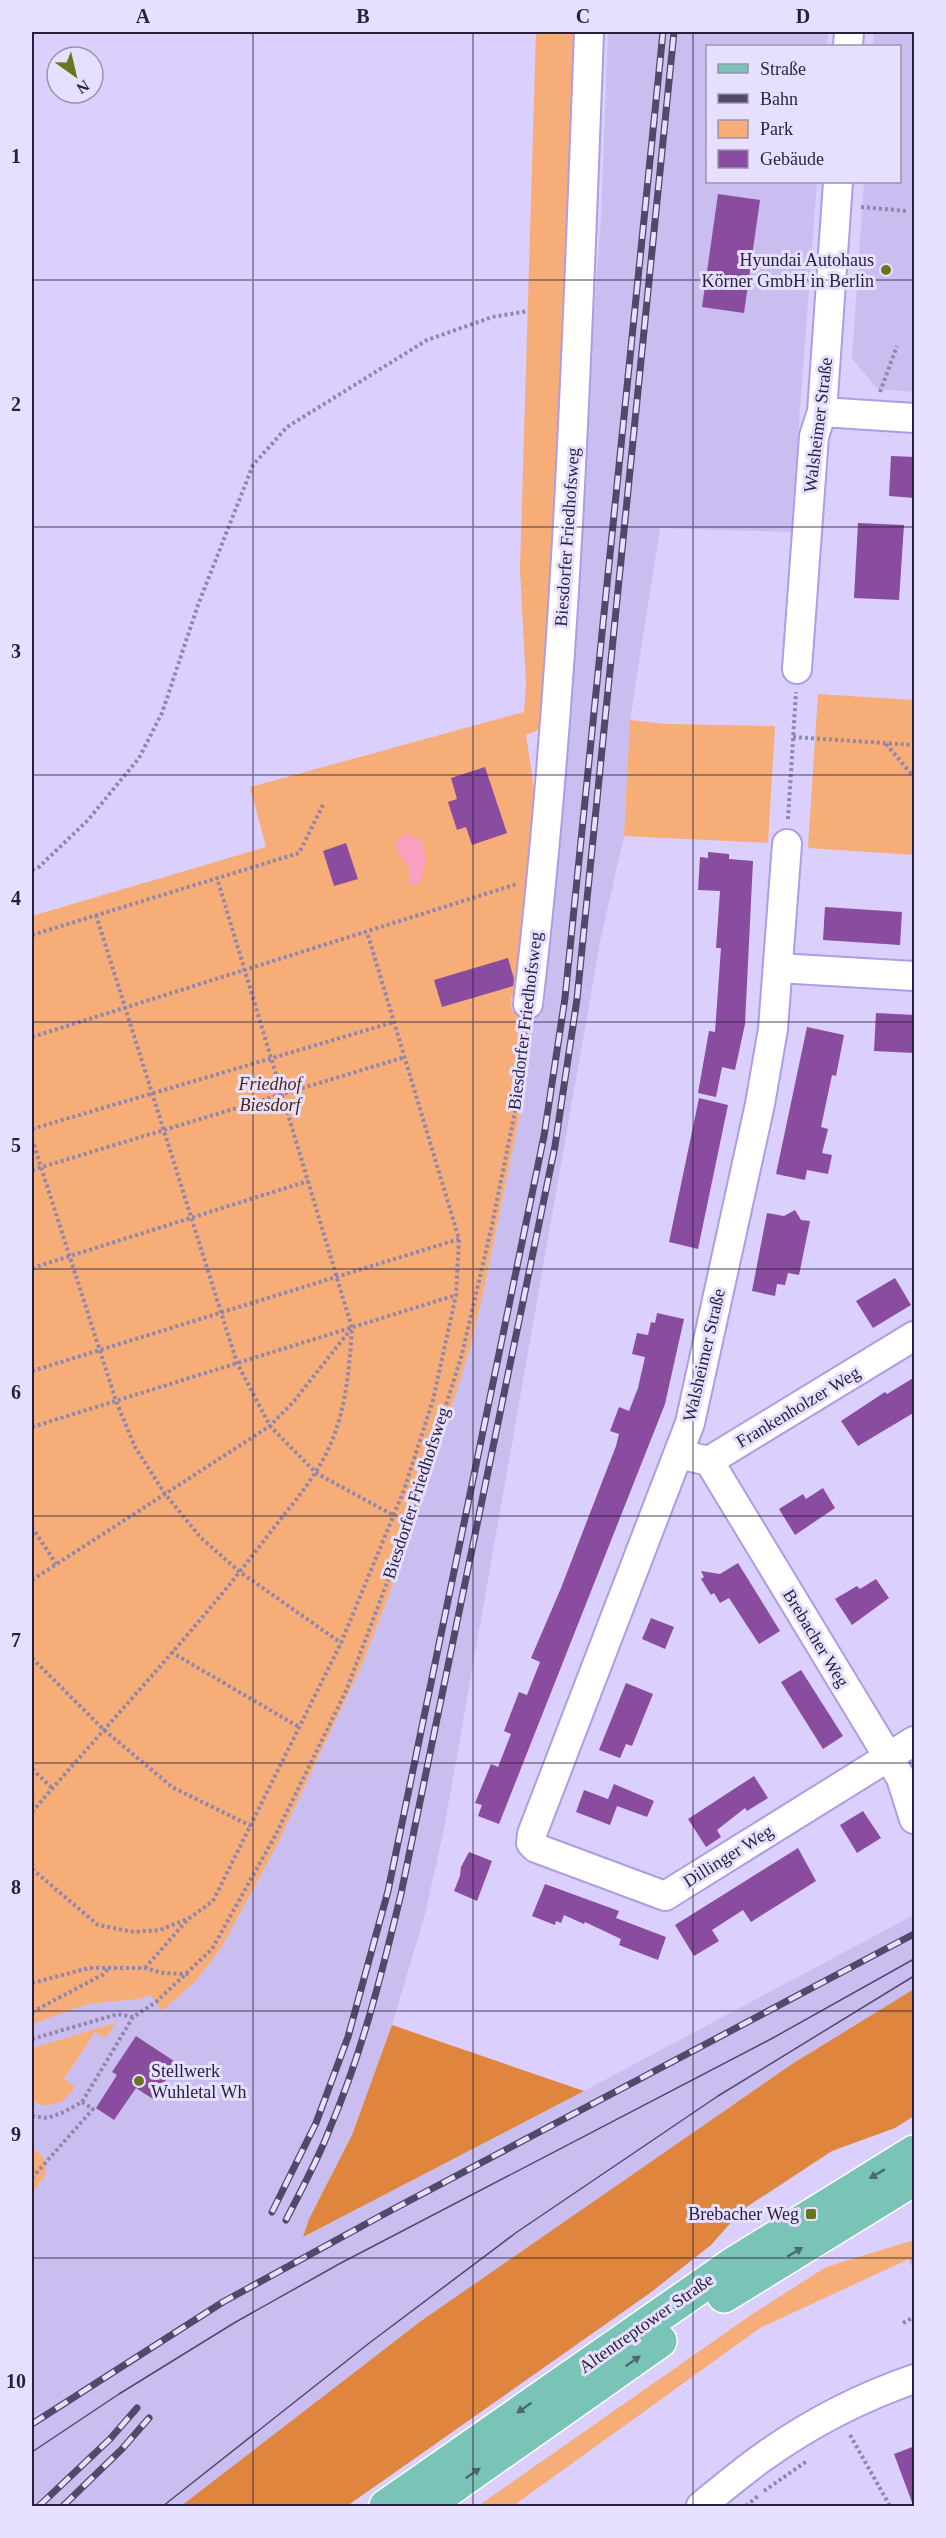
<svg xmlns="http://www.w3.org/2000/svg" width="946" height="2538" viewBox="0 0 946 2538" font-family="Georgia,serif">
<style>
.built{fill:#cabef0}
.green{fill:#f7ad77}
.forest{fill:#df853d}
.water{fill:#f9a0c0}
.building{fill:#894c9f}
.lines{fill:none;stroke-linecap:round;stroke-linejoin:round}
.minor-casing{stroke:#b09be5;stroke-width:32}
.major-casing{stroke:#fff;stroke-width:36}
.path{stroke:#9186ad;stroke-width:4;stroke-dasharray:3 3;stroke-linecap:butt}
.minor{stroke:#fff;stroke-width:28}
.major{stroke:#79c4b6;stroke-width:33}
.tram{stroke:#524869;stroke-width:1.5}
.rail-casing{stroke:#524869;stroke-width:7}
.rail{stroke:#e6dffe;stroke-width:4.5;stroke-dasharray:14;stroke-linecap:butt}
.oneway{fill:#4c6973}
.grid{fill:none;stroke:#281f3c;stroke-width:1.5;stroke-opacity:0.55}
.poi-dot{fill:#6a751f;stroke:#e6dffe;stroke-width:2}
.labels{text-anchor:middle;stroke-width:6;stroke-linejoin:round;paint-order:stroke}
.poi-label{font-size:18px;fill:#281f3c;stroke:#e6dffe;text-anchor:end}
.street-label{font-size:18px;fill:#281f3c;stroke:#e6dffe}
.park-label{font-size:18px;font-style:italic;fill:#4d290b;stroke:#e6dffe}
.neatline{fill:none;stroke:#281f3c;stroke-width:2}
.grid-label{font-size:20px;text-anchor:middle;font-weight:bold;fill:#281f3c}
</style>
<rect width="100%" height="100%" fill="#dbcffd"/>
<g class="built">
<path d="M608,32H828L827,46H708V182H817L791,532L660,528L630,720L624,836L601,937L445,1824L425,1914L392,2025L352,2135L309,2219L303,2237L584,2091L914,1915V1989L792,2064L421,2321L181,2506H32V2193L45,2176L46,2161L32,2146V2101L38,2105L75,2087L64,2080L95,2031L115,2023L32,2048V2024L88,2004L139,1999L152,1995L163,2010L196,1981L220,1950L276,1847L362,1665L410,1540L441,1444L484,1289L523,1099L546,908L583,465L601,217Z"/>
<path d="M874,32H914V392L878,389L852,359L864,182H900V46H873Z"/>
</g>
<g class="green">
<path d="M536,32H576L547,726L526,735L539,822L522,990L511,998L512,1010L515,1013L534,1014L523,1099L484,1289L470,1348L410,1540L362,1665L276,1847L220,1950L196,1981L162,2011L151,1995L139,1999L88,2004L32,2024V916L266,847L250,787L524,712L526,684L520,569Z"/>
<path d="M818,694L914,700V855L808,848Z"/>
<path d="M630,720L666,724L775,726L768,843L624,836Z"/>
<path d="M115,2023L106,2038L95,2032L64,2079L75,2087C66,2102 48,2111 32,2101V2048Z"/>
<path d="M32,2146L46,2161L45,2176L32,2193Z"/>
<path d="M914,2240V2272L909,2259L760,2328L513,2506H478L754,2313L826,2267Z"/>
</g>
<g class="forest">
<path d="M914,1989V2116L895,2128L832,2151L742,2210L711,2245L650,2293L347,2506H181L421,2321L792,2064Z"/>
<path d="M392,2025L584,2091L303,2237L309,2219L352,2135Z"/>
</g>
<path class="water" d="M409,834L422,841L426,861L421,881L412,886L408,882C414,860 398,861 395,844L400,837Z"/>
<g class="building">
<path d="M718,194L760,200L744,313L702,307Z"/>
<path d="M891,456L915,457V498L889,496Z"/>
<path d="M858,523L904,525L899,600L854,598Z"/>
<path d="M485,767L507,833L472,845L466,827L457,830L448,802L457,799L451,778Z"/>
<path d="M346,843L358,879L334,886L323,851Z"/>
<path d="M708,852L729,854V859L753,861L745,1024L735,1070L722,1067L716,1097L698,1093L709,1031L715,1032L721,948H716L720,891L698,890L700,857L708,858Z"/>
<path d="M825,907L902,912L900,945L823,940Z"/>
<path d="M508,958L514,979L513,986L442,1007L434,980Z"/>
<path d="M876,1013L915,1015V1053L874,1051Z"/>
<path d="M807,1027L844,1035L836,1076L832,1075L821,1127L828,1129L822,1153L832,1155L828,1174L807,1170L805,1180L776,1174Z"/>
<path d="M699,1098L728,1105L698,1249L669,1242Z"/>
<path d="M795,1210L801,1220L810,1221L799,1275L788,1273L785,1285L777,1284L775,1296L752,1291L767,1213L784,1216Z"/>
<path d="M895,1278L911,1305L873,1328L856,1301Z"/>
<path d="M657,1313L684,1319L665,1404L499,1824L478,1816L482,1805L475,1803L491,1764L498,1767L511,1734L504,1731L519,1692L527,1695L540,1662L531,1658L561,1588L616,1446L619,1434L610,1431L619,1407L629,1411L638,1388L645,1357L632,1354L637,1333L648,1335L651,1322L655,1323Z"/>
<path d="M915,1377V1412L858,1446L841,1421L885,1392L887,1394Z"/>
<path d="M823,1488L835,1508L795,1535L779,1509L803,1494L806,1499Z"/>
<path d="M738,1563L780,1631L759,1644L729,1598L720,1603L714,1593L711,1595L701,1579L704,1577L701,1571L720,1574Z"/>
<path d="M876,1579L889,1598L852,1625L835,1599L857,1586L860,1589Z"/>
<path d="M651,1618L674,1627L665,1649L642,1639Z"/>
<path d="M801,1670L843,1736L823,1749L781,1682Z"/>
<path d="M626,1683L653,1694L632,1746L626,1744L620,1758L599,1750Z"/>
<path d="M754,1776L768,1798L747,1811L745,1808L717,1830L721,1837L706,1847L688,1819Z"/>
<path d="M614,1784L654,1801L647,1817L617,1806L610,1825L576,1812L584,1790L608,1799Z"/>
<path d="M863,1811L881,1838L857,1853L840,1825Z"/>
<path d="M798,1848L816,1881L751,1922L743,1910L712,1930L719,1941L694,1956L675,1925Z"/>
<path d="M469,1852L492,1861L477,1901L454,1891L460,1876L461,1867Z"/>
<path d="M545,1884L619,1911L616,1918L666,1937L658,1960L619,1945L621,1939L585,1922L584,1924L564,1915L561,1923L556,1921L555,1925L532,1916Z"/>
<path d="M136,2036L177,2063L153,2099L136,2088L114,2120L96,2108L117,2075L112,2072Z"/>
<path d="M915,2446V2504L913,2505L894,2454Z"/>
</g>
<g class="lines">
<g class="minor-casing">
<g id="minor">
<path d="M848,46L849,32"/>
<path d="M822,412L914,418"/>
<path d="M797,669L814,436L822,412L838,182"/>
<path d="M787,844L773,1029L760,1104L690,1423L532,1834L531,1843L536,1848L665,1896L914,1741"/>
<path d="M778,968L914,976"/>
<path d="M528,1004C566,681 577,356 589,32"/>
<path d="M691,1457L709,1461L914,1336"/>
<path d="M709,1461L901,1778L914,1819"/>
<path d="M701,2506C722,2489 744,2470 766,2455C811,2423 862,2397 914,2379"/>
</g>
</g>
<g class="major-casing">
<g id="major">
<path d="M724,2296L914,2179"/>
<path d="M427,2505L660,2341"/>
<path d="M386,2506L733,2264L914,2152"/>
</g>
</g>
<g class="path">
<path d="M861,207L907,211"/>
<path d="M880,392L897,346"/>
<path d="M793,737L914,745"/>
<path d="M886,744L914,777"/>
<path d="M788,819L796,692"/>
<path d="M32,870L39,867L88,820L139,758L162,713L198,605L253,465L287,427L427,340L492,317L528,311"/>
<path d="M96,915L237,1363L270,1426L316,1473L393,1515"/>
<path d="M32,935L299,853L323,805"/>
<path d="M32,1037L517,884"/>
<path d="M32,1129L394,1022"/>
<path d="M32,1139L116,1401L135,1447L165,1494L201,1538L240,1572L341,1643"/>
<path d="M32,1170L405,1057"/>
<path d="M32,1268L308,1181"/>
<path d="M32,1371L459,1239"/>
<path d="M32,1427L456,1295"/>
<path d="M32,1527L56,1564"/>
<path d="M32,1580L270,1426L294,1401L351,1329"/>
<path d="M171,1652L299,1727"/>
<path d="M32,1658L103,1729L172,1787L251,1826"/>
<path d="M32,1769L52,1788"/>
<path d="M32,1812C110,1721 194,1633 266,1538C287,1510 312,1483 327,1452C346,1413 349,1371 352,1328L217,878"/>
<path d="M32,1869L98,1925L134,1932L160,1930L187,1919"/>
<path d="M145,1968L188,1919L213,1901L341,1643L404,1490L433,1400L456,1295L459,1239L367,932"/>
<path d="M32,1983L89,1968H145L163,1973L189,1974"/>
<path d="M32,2012L102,1975L109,1968"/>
<path d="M32,2039L118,2014L133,2017"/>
<path d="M32,2116L47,2118L62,2113L82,2102L133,2017L156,2002L212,1949L275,1836L346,1691L407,1530L462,1354L492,1225L522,1077L526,1029"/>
<path d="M32,2178L93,2109L82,2102"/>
<path d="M903,2323L914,2317"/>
<path d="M850,2435L890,2506"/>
<path d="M764,2491L807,2461"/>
<path d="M746,2506L758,2496"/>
</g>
<use href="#minor" class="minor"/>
<use href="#major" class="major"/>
<g class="tram">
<path d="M32,2452L119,2394L234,2323L339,2264L771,2039L914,1959"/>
<path d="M163,2506L368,2344L517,2232L718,2096L914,1976"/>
</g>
<g class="rail-casing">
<g id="rail">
<path d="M272,2212L316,2123L348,2037L388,1891L544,1136L565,998L663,32"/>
<path d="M286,2220C301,2190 318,2160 330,2128C362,2053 382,1973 401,1894L555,1146L577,999L674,32"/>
<path d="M32,2424L223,2302L386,2213L914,1934"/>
<path d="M39,2506L110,2439L137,2408"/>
<path d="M63,2506L122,2449L149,2418"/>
</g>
</g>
<use href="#rail" class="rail"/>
</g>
<defs><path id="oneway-solid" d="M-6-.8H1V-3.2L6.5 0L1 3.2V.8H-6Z" transform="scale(1.5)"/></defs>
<g class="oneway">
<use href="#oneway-solid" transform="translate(877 2174) rotate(149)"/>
<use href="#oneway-solid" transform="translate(795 2252) rotate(-31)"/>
<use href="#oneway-solid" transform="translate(633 2361) rotate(-35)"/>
<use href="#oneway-solid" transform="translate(524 2408) rotate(145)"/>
<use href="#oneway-solid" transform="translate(473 2473) rotate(-35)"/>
</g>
<path class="grid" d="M253,32V2506M473,32V2506M693,32V2506M32,280H914M32,527H914M32,775H914M32,1022H914M32,1269H914M32,1516H914M32,1763H914M32,2011H914M32,2258H914"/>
<g class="poi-dot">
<circle cx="886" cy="270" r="6"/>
<circle cx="139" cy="2081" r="6"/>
<rect x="805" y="2208" width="12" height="12" rx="3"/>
</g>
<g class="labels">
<g class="poi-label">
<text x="874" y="266">Hyundai Autohaus<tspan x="874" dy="21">Körner GmbH in Berlin</tspan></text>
<text x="151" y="2077" text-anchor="start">Stellwerk<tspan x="151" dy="21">Wuhletal Wh</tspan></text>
<text x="799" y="2220">Brebacher Weg</text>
</g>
<g class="street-label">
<text transform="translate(818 425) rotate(-83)" y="6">Walsheimer Straße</text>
<text transform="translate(567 537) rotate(-86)" y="6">Biesdorfer Friedhofsweg</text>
<text transform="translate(525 1021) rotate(-83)" y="6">Biesdorfer Friedhofsweg</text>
<text transform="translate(704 1355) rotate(-77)" y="6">Walsheimer Straße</text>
<text transform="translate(798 1407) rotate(-31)" y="6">Frankenholzer Weg</text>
<text transform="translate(416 1493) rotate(-72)" y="6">Biesdorfer Friedhofsweg</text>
<text transform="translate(816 1638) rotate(59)" y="6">Brebacher Weg</text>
<text transform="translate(728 1856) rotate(-32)" y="6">Dillinger Weg</text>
<text transform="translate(646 2323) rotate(-35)" y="6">Altentreptower Straße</text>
</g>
<g class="park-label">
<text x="270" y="1090">Friedhof<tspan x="270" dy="21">Biesdorf</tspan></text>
</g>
</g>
<rect width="946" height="2538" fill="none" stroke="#e6dffe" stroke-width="66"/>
<rect x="706" y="45" width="195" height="138" fill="#e6dffe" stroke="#9a92b0" stroke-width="1.5"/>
<rect x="718" y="64" width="30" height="9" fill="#79c4b6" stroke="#9a92b0" stroke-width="1.5"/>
<text x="760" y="75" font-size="18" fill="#281f3c">Straße</text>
<rect x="718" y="94" width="30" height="9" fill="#524869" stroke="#9a92b0" stroke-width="1.5"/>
<text x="760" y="105" font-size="18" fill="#281f3c">Bahn</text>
<rect x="718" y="120" width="30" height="18" fill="#f7ad77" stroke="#9a92b0" stroke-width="1.5"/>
<text x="760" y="135" font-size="18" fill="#281f3c">Park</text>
<rect x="718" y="150" width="30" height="18" fill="#894c9f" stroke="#9a92b0" stroke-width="1.5"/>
<text x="760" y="165" font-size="18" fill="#281f3c">Gebäude</text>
<g transform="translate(75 75) rotate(146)"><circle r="28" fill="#e6dffe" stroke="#9a92b0" stroke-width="1.5"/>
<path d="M0-4.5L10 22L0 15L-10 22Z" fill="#6a751f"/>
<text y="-9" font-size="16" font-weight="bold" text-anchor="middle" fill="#281f3c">N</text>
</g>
<rect x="33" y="33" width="880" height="2472" class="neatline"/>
<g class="grid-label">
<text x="143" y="23">A</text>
<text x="363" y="23">B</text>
<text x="583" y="23">C</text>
<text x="803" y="23">D</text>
<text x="16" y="163">1</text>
<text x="16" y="411">2</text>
<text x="16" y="658">3</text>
<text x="16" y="905">4</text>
<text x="16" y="1152">5</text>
<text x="16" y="1399">6</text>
<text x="16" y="1647">7</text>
<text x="16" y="1894">8</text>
<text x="16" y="2141">9</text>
<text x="16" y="2388">10</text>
</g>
</svg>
